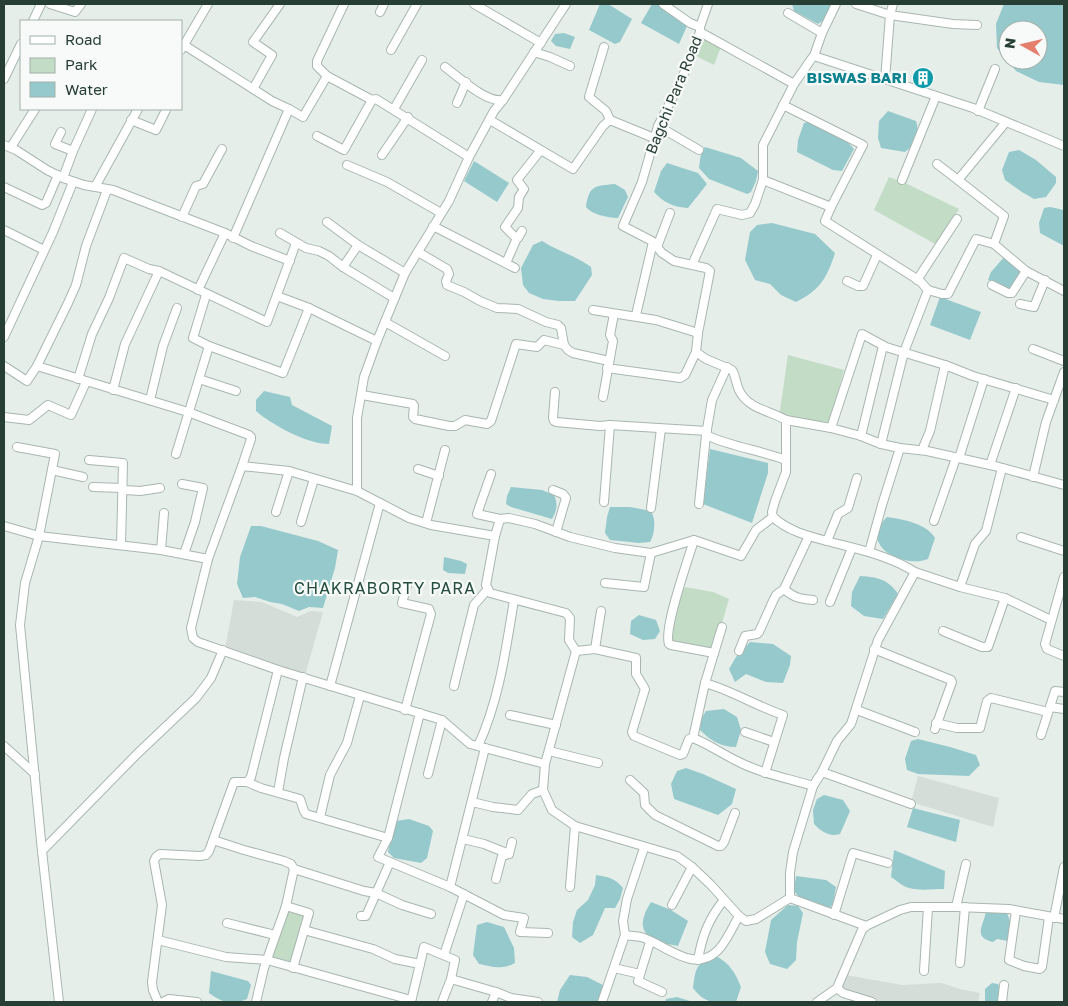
<svg xmlns="http://www.w3.org/2000/svg" width="1068" height="1006" viewBox="0 0 1068 1006" font-family="'Golos Text',sans-serif">
<style>
.built{fill:#d5ddd8}
.green{fill:#c2dcc6}
.water{fill:#95c9cc;fill-rule:evenodd}
.lines{fill:none;stroke-linecap:round;stroke-linejoin:round}
.minor-casing{stroke:#a9b6b0;stroke-width:10}
.minor{stroke:#fff;stroke-width:8}
.labels{text-anchor:middle;stroke-width:4.5;stroke-linejoin:round;paint-order:stroke}
.culture-label{font-size:15px;font-weight:bold;fill:#0d838f;stroke:#f7faf8;text-anchor:end}
.street-label{font-size:15px;fill:#273e35;stroke:#f7faf8}
.neighbourhood-label{font-size:16px;letter-spacing:1px;fill:#254e40;stroke:#f7faf8}
</style>
<rect width="100%" height="100%" fill="#e6eeea"/>
<g class="built">
<path d="M234,600L262,602L297,617L310,611L323,612L305,675L283,670L225,649Z"/>
<path d="M918,776L999,798L993,827L911,802Z"/>
<path d="M846,975L902,985L941,983L960,989L980,993L978,1002H883L843,992L839,988Z"/>
</g>
<g class="green">
<path d="M701,35L721,47L714,65L692,54Z"/>
<path d="M889,177L903,182L959,209L937,245L874,210Z"/>
<path d="M788,355L844,370L829,422L784,419L780,411Z"/>
<path d="M685,587L713,592L729,599L713,654L664,641L667,619Z"/>
<path d="M286,907L306,915L292,965L270,960Z"/>
</g>
<g class="water">
<path d="M600,4H608L632,19L620,42L615,44L589,30Z"/>
<path d="M652,4H658L685,21L687,26L679,44L641,23Z"/>
<path d="M792,4H833L824,20L818,24L794,11Z"/>
<path d="M1004,4H1064V85L1039,82L1016,71L997,48L996,24ZM1008,30H1038V60H1008Z"/>
<path d="M564,33L575,37L570,49L556,46L551,41L555,34Z"/>
<path d="M888,111L916,121C920,132 914,146 905,152L881,148L878,138L879,121Z"/>
<path d="M813,121L845,139L854,149L842,171L833,170L797,152L798,140L804,123Z"/>
<path d="M705,147L741,158L758,171L756,181L751,192L747,194L709,179L699,168L701,153Z"/>
<path d="M1019,150L1036,160L1056,177V183L1046,197L1034,199L1022,192L1005,180L1002,170L1009,152Z"/>
<path d="M474,161L509,183L497,202L464,181Z"/>
<path d="M667,163L698,173L707,184L688,208C674,207 664,203 654,192L661,171Z"/>
<path d="M615,184L625,190L628,197L618,218C608,218 591,214 586,207C589,185 595,186 615,184Z"/>
<path d="M1050,207L1064,210V246L1040,233L1039,223L1044,208Z"/>
<path d="M772,223L815,234L835,253C827,278 820,290 796,302L781,295L770,284L755,280L745,260L750,232L757,225Z"/>
<path d="M542,241C558,251 576,256 591,267L592,275L575,301H559L543,299L529,293L523,285L521,268L533,245Z"/>
<path d="M1005,256L1021,269L1019,277L1009,291L988,280L991,272Z"/>
<path d="M940,297L981,312L970,340L930,325Z"/>
<path d="M264,391L290,397L292,405L332,426L329,444C307,444 272,425 256,411V400Z"/>
<path d="M710,449L768,463V473L752,523L703,504Z"/>
<path d="M511,487L542,490L554,495C558,504 557,510 552,519L511,507L506,504L507,496Z"/>
<path d="M610,507H630L651,511C656,519 655,534 650,542L639,543L610,540L605,533L607,517Z"/>
<path d="M887,517C903,519 927,524 935,538L928,559C903,569 857,545 887,517Z"/>
<path d="M251,526H261L318,541L338,550L335,568L323,608L309,607L299,611L282,604L270,602L255,597L243,598L237,584L240,557Z"/>
<path d="M444,557L461,561L467,564L465,574L448,573L443,570Z"/>
<path d="M860,576C877,577 888,579 898,594L883,619L864,616L851,606L852,592Z"/>
<path d="M639,615L656,620L660,631L655,639L643,640L630,634L631,621Z"/>
<path d="M750,642L773,644L791,656L790,665L783,683L766,682L746,674L735,682L729,669L736,657Z"/>
<path d="M724,709L737,717L741,730L736,747C720,747 710,740 700,730L701,719L706,711Z"/>
<path d="M918,739L950,747L976,755L980,765L969,776L918,774L907,770L905,759L911,741Z"/>
<path d="M686,768L703,774L736,789L732,804L718,815L674,799L671,784L677,771Z"/>
<path d="M824,795L843,800L850,811L840,834C829,837 822,832 814,824L813,810L817,799Z"/>
<path d="M913,808L960,820L956,842L907,827Z"/>
<path d="M409,819L429,826L433,831L427,858L421,863L394,858L388,852L391,835L396,821Z"/>
<path d="M894,850L945,871L944,889C932,889 920,891 909,888C903,887 896,880 891,877Z"/>
<path d="M596,875C608,877 615,878 623,888L620,899L615,908H605L593,935L580,943L572,937L573,922L577,910L588,900L595,885Z"/>
<path d="M796,876L826,880L836,887L833,903L830,908L801,899L794,891Z"/>
<path d="M651,902L671,910L688,921L678,946C648,941 632,932 651,902Z"/>
<path d="M788,905L798,906L803,913L797,942L796,960L787,969L770,964L765,952L771,920Z"/>
<path d="M986,911H998L1007,913L1010,921L1008,941L997,939L993,942C972,937 984,925 986,911Z"/>
<path d="M487,922L504,927L514,948L515,963C501,970 494,967 479,964L473,955L477,925Z"/>
<path d="M716,956C730,964 735,972 741,987L736,1002C715,1002 707,1006 693,988C696,965 696,965 716,956Z"/>
<path d="M211,971L248,981L251,985L247,999C232,1006 221,1002 209,993Z"/>
<path d="M570,975L587,977L605,986L598,1002H557L560,990Z"/>
<path d="M992,983L998,984L1000,989L999,1002H985V989Z"/>
<path d="M677,997L693,1002H694H665L666,999Z"/>
</g>
<g class="lines">
<g class="minor-casing">
<g id="minor">
<path d="M50,4L75,12L81,4"/>
<path d="M344,4L317,61V66L327,76L372,100L376,99L469,157"/>
<path d="M474,4L541,43"/>
<path d="M663,4L690,23L700,27"/>
<path d="M708,4L700,27V32L681,81L658,126L642,182L623,226L652,241L662,253L674,261L706,268L710,271L698,333L696,352L706,359L732,370C736,376 736,385 740,392C749,409 771,411 786,420V472L775,501L772,512L773,517C788,531 808,536 827,541C856,549 889,555 915,572"/>
<path d="M856,4L890,15L953,24L977,25"/>
<path d="M380,12L384,4"/>
<path d="M788,13L822,33"/>
<path d="M33,21L41,4"/>
<path d="M700,32L794,84L812,58L814,56L973,108L1064,146"/>
<path d="M184,45L272,101L289,109"/>
<path d="M604,47L589,97L606,111L610,120"/>
<path d="M181,50L208,4"/>
<path d="M391,50L417,4"/>
<path d="M534,52L550,57L570,66"/>
<path d="M814,56L822,33L836,4"/>
<path d="M445,67C460,78 486,103 503,100"/>
<path d="M4,79L21,44"/>
<path d="M885,80L890,15L893,4"/>
<path d="M253,89L272,55L253,42L280,4"/>
<path d="M457,103L466,82"/>
<path d="M783,105L863,145L831,207L825,221L920,281L928,290L904,352L881,444"/>
<path d="M394,109L422,60"/>
<path d="M978,111L995,69"/>
<path d="M131,120L156,130L166,110"/>
<path d="M490,120L573,169L603,126L610,120L654,138"/>
<path d="M1006,122L958,180L1004,216L994,244L1026,271L1064,291"/>
<path d="M658,126L699,150"/>
<path d="M61,132L55,144L73,151"/>
<path d="M317,136L344,150L372,100"/>
<path d="M4,145L16,150L47,170L63,178L84,185L113,190L225,233L251,246L290,261"/>
<path d="M11,147L35,109"/>
<path d="M382,155L408,117"/>
<path d="M937,164L958,180"/>
<path d="M347,165L387,182L441,213"/>
<path d="M63,178L73,151L92,109"/>
<path d="M763,180L831,207"/>
<path d="M902,180L936,96"/>
<path d="M4,187L42,205L46,203L58,175"/>
<path d="M95,187L138,109"/>
<path d="M182,217L196,186L203,184L222,149"/>
<path d="M327,222L358,245L405,273"/>
<path d="M433,226L515,268"/>
<path d="M4,230L44,250"/>
<path d="M522,231L518,238H516L505,227L518,208L519,197L524,189L517,180L540,151"/>
<path d="M280,233L306,248L319,251L329,256L343,267L394,298"/>
<path d="M233,238L289,109L303,117L327,76"/>
<path d="M657,247L670,213"/>
<path d="M418,252L447,269L449,274L446,281L447,285L464,292L480,301L497,308L518,309L546,322L558,325L561,328L564,345L568,350L573,353L609,361"/>
<path d="M506,263L517,238"/>
<path d="M692,265L717,209L742,215L750,213L755,204L763,180V145L794,84"/>
<path d="M343,267L358,245"/>
<path d="M917,280L957,219"/>
<path d="M847,281L858,286H863L877,255"/>
<path d="M992,285L1008,293H1012L1026,271"/>
<path d="M198,290L225,233"/>
<path d="M928,290L942,294H948L976,239L994,244"/>
<path d="M206,295L193,338L209,346L283,373L309,308"/>
<path d="M277,296L309,308L377,341"/>
<path d="M1020,304L1034,307L1045,280"/>
<path d="M593,310L656,320L698,333"/>
<path d="M636,315L653,242"/>
<path d="M385,322L445,356"/>
<path d="M4,337L53,232L73,182"/>
<path d="M1033,349L1064,361"/>
<path d="M4,366L27,381L37,366L68,303L76,285L86,246L107,190"/>
<path d="M37,366L188,412L249,435L251,437V439L242,466"/>
<path d="M607,368L680,378L685,375L696,352"/>
<path d="M78,379L92,334L109,298L124,258L149,269L159,271L267,322L296,243"/>
<path d="M199,379L236,391"/>
<path d="M113,390L125,344L159,271"/>
<path d="M555,392L553,418L554,421L556,422L600,426L610,425L707,431"/>
<path d="M362,395L413,404L414,406L413,417L415,419L449,426H455L465,420L487,424L491,421L516,344L537,347L544,340L564,345"/>
<path d="M603,397L613,341L610,335L614,314"/>
<path d="M150,400L163,346L177,308"/>
<path d="M4,417L29,420L48,405L71,415L86,382"/>
<path d="M786,420L831,428L861,436L881,444L900,448L927,451L999,467L1064,485"/>
<path d="M831,428L862,334L886,347L945,365L973,376L1054,400"/>
<path d="M706,435C732,447 759,450 786,460"/>
<path d="M861,436L883,346"/>
<path d="M17,447L55,454L39,536L25,583L20,625L42,851L59,1002"/>
<path d="M922,450L930,431L945,365"/>
<path d="M176,454L209,346"/>
<path d="M959,458L984,379"/>
<path d="M89,460L123,463L121,545"/>
<path d="M990,465L1016,388"/>
<path d="M418,469L439,476"/>
<path d="M52,470L83,477"/>
<path d="M491,474L477,514L500,519"/>
<path d="M1033,477L1046,422L1064,372"/>
<path d="M182,484L203,488L195,522L184,554"/>
<path d="M93,487L123,488L125,490L140,491L160,488"/>
<path d="M553,490L563,494L566,498L556,532"/>
<path d="M357,491V418L364,377L377,341L405,273L449,201L469,157L494,111L503,100L566,4"/>
<path d="M604,502L610,425"/>
<path d="M699,504L706,435L712,400L727,367"/>
<path d="M651,508L661,429"/>
<path d="M276,512L289,471"/>
<path d="M934,521L956,458"/>
<path d="M301,522L314,479"/>
<path d="M426,523L445,450"/>
<path d="M4,526L39,536L161,550L208,559L191,628L193,638L198,642L278,670L442,720L470,744L545,764L543,790L552,810L575,826L677,856L692,867L711,885L739,916L746,921L756,919L790,898L866,926"/>
<path d="M495,536L500,519L509,518L535,524L570,537L615,548L651,553L694,540L741,556L756,530L773,517"/>
<path d="M1021,537L1064,551"/>
<path d="M694,540C688,560 663,629 669,644L671,645L714,653"/>
<path d="M827,541L838,514L848,508L857,478"/>
<path d="M161,550L164,513"/>
<path d="M869,552L882,505L900,448"/>
<path d="M208,559L242,466L289,471L357,491L409,518L431,525L495,536L486,585L490,593L566,613L570,618L569,640L576,651L545,764"/>
<path d="M1064,577L1045,644L1047,649L1064,656"/>
<path d="M605,583L644,587L651,553"/>
<path d="M960,587L975,544L986,531L1002,468"/>
<path d="M784,589C794,598 801,599 813,600"/>
<path d="M830,602L852,548"/>
<path d="M943,631L982,647H988L1005,598"/>
<path d="M595,649L601,611"/>
<path d="M874,649L951,680L952,682L935,729"/>
<path d="M576,651L595,649L636,658V674L645,689L632,732L634,736L680,755L683,754L689,739L693,738C708,744 721,753 735,760C759,773 787,778 813,786"/>
<path d="M739,651L745,636L757,634L759,632L773,601L776,595L784,589L809,536"/>
<path d="M705,683C733,691 756,706 783,715L765,773"/>
<path d="M330,686L380,503"/>
<path d="M454,686L474,605L488,589"/>
<path d="M1050,707L1064,709"/>
<path d="M405,710L431,614L429,609L402,603L407,585"/>
<path d="M857,710L915,732"/>
<path d="M420,713L388,838L378,857L450,887L504,915L524,918L520,932L548,933"/>
<path d="M510,715L556,725"/>
<path d="M936,723L957,728H980L987,701L991,698L1048,712"/>
<path d="M745,732L774,742"/>
<path d="M1041,735L1055,691L1064,692"/>
<path d="M693,738L705,683L722,627"/>
<path d="M4,746L35,774"/>
<path d="M478,746C499,701 506,649 514,600"/>
<path d="M549,751L598,763"/>
<path d="M822,772L911,804"/>
<path d="M428,774L442,720"/>
<path d="M630,780L644,793L645,805L655,815L718,846H721L724,842L735,813"/>
<path d="M247,782L261,788L300,799L304,811L306,814L388,838"/>
<path d="M278,792L284,758L303,677"/>
<path d="M472,802L493,807L518,810L532,794L543,790"/>
<path d="M320,817L330,775L347,743L360,696"/>
<path d="M463,839L484,844L509,854"/>
<path d="M213,840L244,850L284,861L291,864L294,869L364,891L376,893L402,905L431,914"/>
<path d="M42,851L137,754L196,698L211,678L223,650"/>
<path d="M496,879L502,856L509,854L512,842"/>
<path d="M450,887L485,748"/>
<path d="M570,887L575,826"/>
<path d="M790,898V873L793,852L813,786L822,772L837,741L851,724L878,640L915,572L960,587L1005,598L1051,620"/>
<path d="M672,905L692,867"/>
<path d="M286,906L294,869"/>
<path d="M956,907L966,864"/>
<path d="M1016,911L1009,960L1024,966L1040,969L1042,967L1049,917"/>
<path d="M834,915L853,853L888,863"/>
<path d="M361,916H366L390,862"/>
<path d="M1054,918L1064,867"/>
<path d="M227,923L275,935"/>
<path d="M304,930L373,949L395,959L420,964"/>
<path d="M625,935C630,936 636,936 641,937C665,944 692,973 716,952C725,945 733,926 739,916"/>
<path d="M158,940L226,957L267,960L411,1000"/>
<path d="M650,942L638,981L662,992"/>
<path d="M444,955L464,894"/>
<path d="M698,960C702,936 709,918 724,900"/>
<path d="M960,963L965,907"/>
<path d="M614,968L640,974"/>
<path d="M924,971L928,907"/>
<path d="M451,979L496,992L492,1002"/>
<path d="M837,988L843,993L872,1002"/>
<path d="M496,992L511,998L538,1002"/>
<path d="M158,1002L153,990L152,982L162,905L154,861L156,857L160,854L200,856L206,855L209,851L234,782H247L251,777L278,670"/>
<path d="M163,1002L169,999L197,1002"/>
<path d="M256,1002L264,968L286,906L309,913L293,968"/>
<path d="M411,1002L424,947L455,960L451,979L442,1002"/>
<path d="M602,1002L625,935L623,921L627,899L644,848"/>
<path d="M817,1002L837,988L862,930L866,926L900,910L911,907H956L1009,909L1064,919"/>
<path d="M1002,1002L1004,985"/>
</g>
</g>
<use href="#minor" class="minor"/>
</g>
<defs>
<g id="building-disc" transform="scale(1.125)"><circle r="9.5" fill="#0f9aa8" stroke="#f7faf8"/><path d="M-4-6H4V6H1V3H-1V6H-4ZM-2.5-4.3h1.7v1.8h-1.7ZM.8-4.3h1.7v1.8H.8ZM-2.5-1h1.7V.8h-1.7ZM.8-1h1.7V.8H.8Z" fill="#fff"/></g>
</defs>
<g fill-rule="evenodd">
<use href="#building-disc" x="923" y="78"/>
</g>
<g class="labels">
<g class="culture-label">
<text x="907" y="83">BISWAS BARI</text>
</g>
<g class="street-label">
<text transform="translate(674 95) rotate(-68)" y="5">Bagchi Para Road</text>
</g>
<g class="neighbourhood-label">
<text x="385" y="594">CHAKRABORTY PARA</text>
</g>
</g>
<rect width="1068" height="1006" fill="none" stroke="#273e35" stroke-width="10"/>
<rect x="20" y="20" width="162" height="90" fill="#f7faf8" stroke="#a4afaa"/>
<rect x="30" y="36" width="25" height="8" fill="#ffffff" stroke="#a4afaa"/>
<text x="65" y="45" font-size="15" fill="#273e35">Road</text>
<rect x="30" y="58" width="25" height="15" fill="#c2dcc6" stroke="#a4afaa"/>
<text x="65" y="70" font-size="15" fill="#273e35">Park</text>
<rect x="30" y="82" width="25" height="15" fill="#95c9cc" stroke="#a4afaa"/>
<text x="65" y="95" font-size="15" fill="#273e35">Water</text>
<g transform="translate(1023 45) rotate(278)"><circle r="24" fill="#f7faf8" stroke="#a4afaa"/>
<path d="M0-4L9 19L0 12L-9 19Z" fill="#e47f6e"/>
<text y="-8" font-size="14" font-weight="bold" text-anchor="middle" fill="#273e35">N</text>
</g>
</svg>
